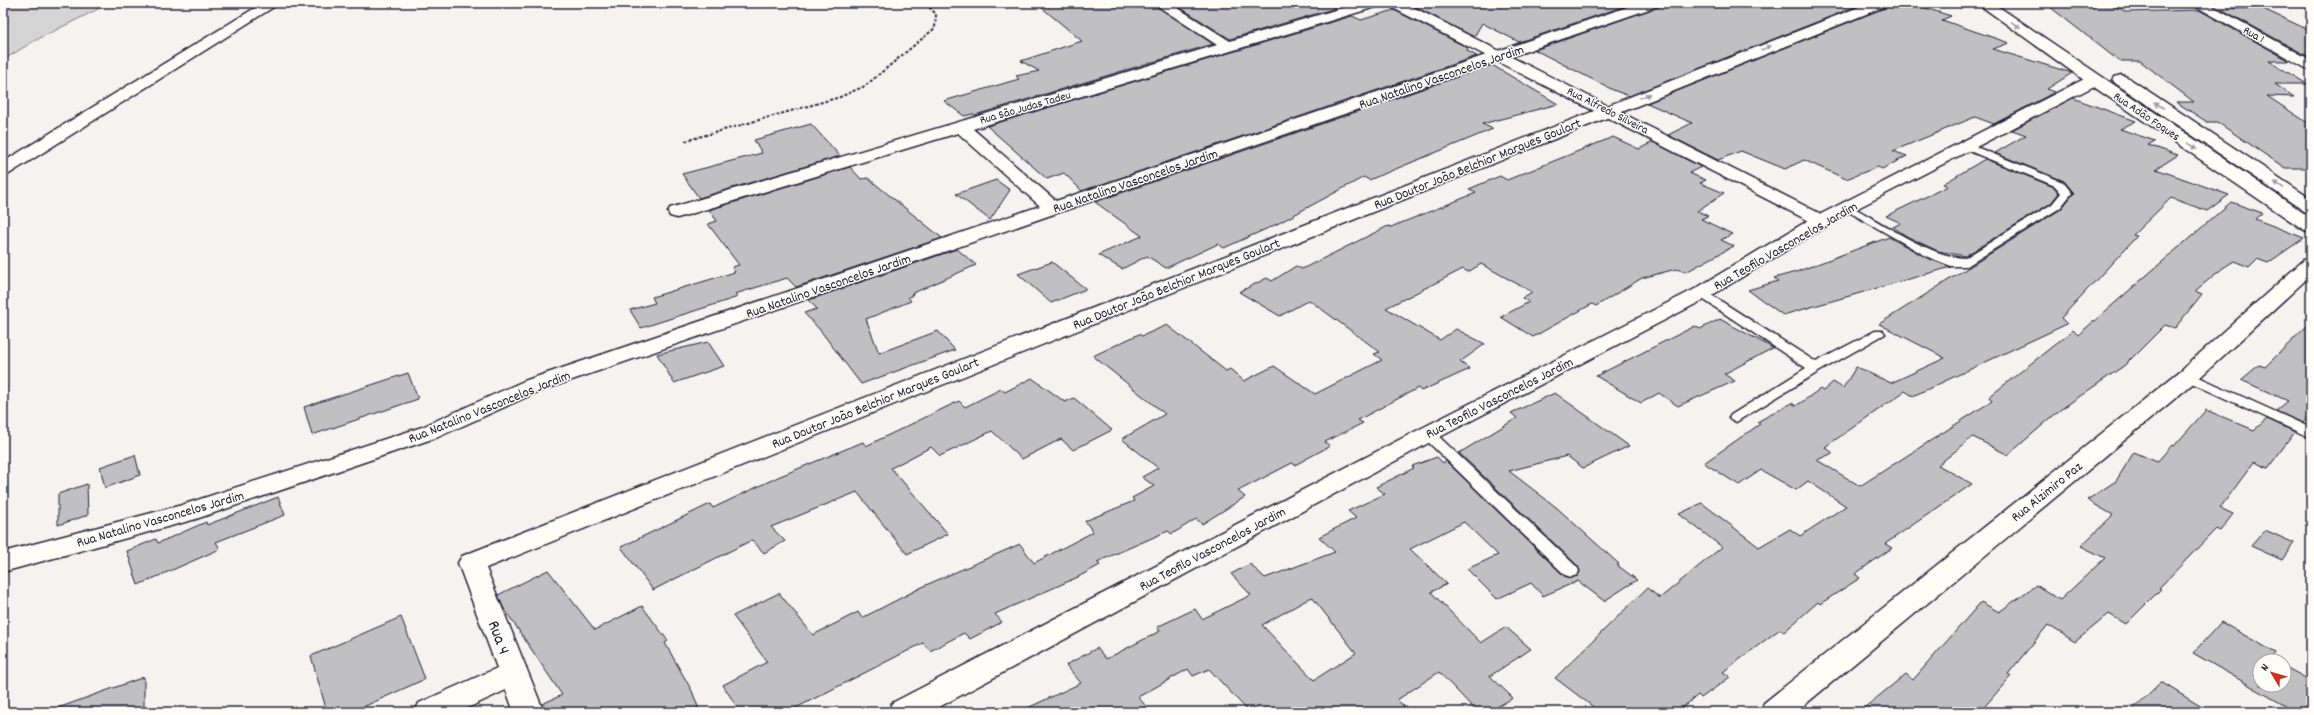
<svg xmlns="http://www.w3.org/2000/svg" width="2314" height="715" viewBox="0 0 2314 715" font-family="Dekko,sans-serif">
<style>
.green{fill:#d5d4d5;stroke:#7c7b88}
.building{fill:#c0bfc2;stroke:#22223b;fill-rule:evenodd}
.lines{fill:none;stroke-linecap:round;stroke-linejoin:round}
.service-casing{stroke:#22223b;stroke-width:3}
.minor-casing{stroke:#22223b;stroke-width:3}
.tertiary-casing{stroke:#22223b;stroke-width:3}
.secondary-casing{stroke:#22223b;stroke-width:3}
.path{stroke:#22223b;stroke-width:2;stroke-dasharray:3 2;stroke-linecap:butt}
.service{fill:#fdfcf7;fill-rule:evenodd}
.minor{fill:#fdfcf7;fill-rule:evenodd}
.tertiary{fill:#fdfcf7;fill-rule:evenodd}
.secondary{fill:#fdfcf7;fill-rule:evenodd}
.oneway{fill:#9a9aa2}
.labels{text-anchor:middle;stroke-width:3;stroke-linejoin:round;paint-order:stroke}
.far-street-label{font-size:12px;fill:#22223b;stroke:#fdfcf7}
.street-label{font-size:14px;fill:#22223b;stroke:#fdfcf7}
.near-street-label{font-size:17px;fill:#22223b;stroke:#fdfcf7}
</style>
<rect width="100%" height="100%" fill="#f4f3ef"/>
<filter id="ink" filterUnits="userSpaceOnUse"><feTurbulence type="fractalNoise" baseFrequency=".025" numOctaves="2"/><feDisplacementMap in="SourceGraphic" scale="8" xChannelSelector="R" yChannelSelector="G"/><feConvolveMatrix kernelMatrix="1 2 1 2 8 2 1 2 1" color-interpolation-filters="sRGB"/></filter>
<g filter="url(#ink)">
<path class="green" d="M3,3H110L34,41L3,60Z"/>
<g class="building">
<path d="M1036,3H1152L1213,44L975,115L973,114L964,116L944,101L1019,79L1016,76L1039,71L1021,61L1082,41Z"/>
<path d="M1173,3H1324L1336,8L1230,39Z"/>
<path d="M1419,3H1634L1519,42L1482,23L1474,37L1412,5Z"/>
<path d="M1661,3H1865L1629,96L1613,90L1535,50L1658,7Z"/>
<path d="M1889,3H1909L1951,16L1942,20L2009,43L1993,49L2072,73L2047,89L2055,92L1994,124L1975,117L1893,151L1907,156L1882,169L1878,167L1846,179L1804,160L1785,169L1741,151L1718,160L1668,135L1692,123L1647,103L1887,7Z"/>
<path d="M2045,3H2111L2126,12L2199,10L2290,61H2269L2307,84H2275L2294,97L2267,96L2311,125V168H2285L2217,122H2207L2176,102H2194L2140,61H2119Z"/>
<path d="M2261,8L2311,31V58L2221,9Z"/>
<path d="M1394,10L1468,48L1467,51L1477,56L1082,191L1064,173L1047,179L987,126L1352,16L1361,20Z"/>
<path d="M1492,65L1558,104L1482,124L1493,129L1369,180L1364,177L1277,224L1224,248L1218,244L1166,268L1147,256L1122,269L1098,255L1142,236L1095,202Z"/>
<path d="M2073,98L2136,121L2120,129L2155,141L2148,145L2178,155L2156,169L2229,195L2207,211L2171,198L2133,235L2137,236L2061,318L2067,324L1913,396L1905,391L1825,447L1833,453L1817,460L1860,486L1992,401L1989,397L2073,330L2078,335L2231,202L2262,213L2255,219L2304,238L2268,263L2257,259L2249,267L2234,261L2223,268L2195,291L2202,294L2175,328L2165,325L2125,365L2060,410L2008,455L1973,437L1938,465L1972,484L1885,544L1892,548L1855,574L1860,578L1820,604L1818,602L1784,632L1780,629L1723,672L1730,677L1701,698L1698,695L1677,712H1600L1555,678L1647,588L1660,598L1722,547L1679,514L1702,503L1759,547L1790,529L1800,536L1846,506L1808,481L1796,490L1761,470L1739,485L1704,463L1760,424L1757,422L1792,403L1796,406L1820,389L1823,391L1833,382L1843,388L1856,367L1891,383L1945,358L1879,324L2061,209L2074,193L2064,181L1995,153L2026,135L2012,130Z"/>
<path d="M811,124L840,156L699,198L682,174L762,153L754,140Z"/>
<path d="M1613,137L1639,149L1653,142L1701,167L1689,173L1706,180L1700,183L1724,193L1697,211L1708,216L1701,219L1732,234L1721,240L1734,246L1686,272L1676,269L1642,278L1596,306L1592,304L1533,337L1501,317L1529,302L1522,298L1532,292L1481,264L1468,272L1463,269L1386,308L1440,340L1456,329L1485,344L1460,362L1470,369L1421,391L1418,388L1358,420L1363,423L1325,442L1330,446L1295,465L1292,463L1238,491L1245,497L1202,524L1196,519L1172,534L1168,531L1097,562L1100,565L1078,577L995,614L1002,622L970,639L964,633L930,651L923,643L788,712H740L723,685L767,662L733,616L779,593L813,635L858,612L862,618L926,585L1020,544L1034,563L1093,532L1085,521L1134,501L1132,498L1154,486L1142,477L1158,468L1122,439L1165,414L1093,356L1139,334L1142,336L1167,325L1226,371L1230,369L1244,381L1274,366L1315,394L1382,360L1374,354L1380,352L1309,300L1280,316L1239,292L1267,278L1272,281L1296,266L1302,269L1388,226L1391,227L1476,193L1469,189L1500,176L1507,180Z"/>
<path d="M1985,159L2054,187L2059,193L2051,203L1965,256L1938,251L1908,237L1893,227L1901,223L1886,216L1948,186L1943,184Z"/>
<path d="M850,167L861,179L868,178L942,238L796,287L787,278L735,294L738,297L641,328L630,310L655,303L652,297L735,272L732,267L739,265L708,224L717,221L709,210Z"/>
<path d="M996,180L1010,190L990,220L956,194Z"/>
<path d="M1889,237L1927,258L1951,267L1783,315L1748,290L1778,281L1774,278L1796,272Z"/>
<path d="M957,249L976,265L911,294L913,295L908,297L911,301L866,319L879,353L938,331L955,350L861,384L820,330L804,313L817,309L809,300Z"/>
<path d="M1052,262L1086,289L1051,303L1018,274Z"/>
<path d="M1720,319L1773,348L1724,374L1735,381L1678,406L1659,393L1641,403L1596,376L1695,326L1700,329Z"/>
<path d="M2311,322V412L2303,423L2276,411L2288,401L2241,380L2259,365L2265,367Z"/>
<path d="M708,342L724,366L674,383L657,354Z"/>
<path d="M408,373L418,399L312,435L304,407Z"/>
<path d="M1032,378L1065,402L1074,398L1112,430L1073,450L1061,439L1022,459L992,431L940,456L931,447L891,468L948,534L907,554L857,492L771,527L785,541L764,553L752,540L653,590L621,547L710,504L713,508L778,477L863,442L866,446L959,401L965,407L1001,389L1005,392Z"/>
<path d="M1555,393L1629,446L1583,468L1567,456L1509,471L1556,507L1619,564L1617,565L1637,580L1604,601L1578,581L1543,596L1531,583L1497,599L1467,569L1498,555L1464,522L1410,549L1447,584L1431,592L1481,643L1506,627L1531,649L1490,676L1513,698L1488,712H1477L1439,672L1397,700L1410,712H1249L1209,669L1193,676L1188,669L1138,697L1151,712H1019L1081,683L1066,665L1097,648L1106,659L1160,631L1157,627L1195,609L1202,619L1251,595L1231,574L1250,564L1265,578L1335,552L1319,537L1356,518L1348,511L1385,494L1376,487L1414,468L1412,466L1437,457L1443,463L1446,461L1564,576L1571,578L1577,576L1580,572L1578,566L1459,453L1517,418L1511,413ZM1312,597L1356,653L1314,680L1262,625Z"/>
<path d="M2206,410L2254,430L2267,419L2295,432L2268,468L2254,462L2220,508L2233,514L2220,531L2216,529L2159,588L2161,589L2126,624L2109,614L2075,642L2048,625L2008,674L2011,676L1980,712H1859L1906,674L1913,680L1981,602L1999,612L2036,585L2060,600L2105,558L2081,546L2113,515L2087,500L2116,481L2134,452L2157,462L2172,445L2174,446Z"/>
<path d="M135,455L140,475L105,488L100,467Z"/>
<path d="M87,484L88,515L58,525V494Z"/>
<path d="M278,497L285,515L216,542L220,549L138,585L127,551L156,539L158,543L206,522L207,525Z"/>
<path d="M2265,530L2294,543L2282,560L2251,546Z"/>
<path d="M548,570L595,630L642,606L668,641L665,643L692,691L700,712H545L542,704L562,695L503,607L498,595Z"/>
<path d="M401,617L425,679L352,712H327L311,656Z"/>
<path d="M2221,622L2276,653L2271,659L2275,661H2260V685H2284V666L2311,681V712H2296L2193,653Z"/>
<path d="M144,677V712H55V709Z"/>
<path d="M2161,682L2210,712H2130Z"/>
</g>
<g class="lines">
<g class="service-casing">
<g id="service">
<path d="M1966,143L2063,182L2072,193L2060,208L1967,266H1951L1928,257L1842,208L1843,206H1851C1880,222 1933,258 1965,258L2052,204L2061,193L2055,186L1962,148L1961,146Z"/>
<path d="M1702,289L1816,362L1875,331H1883L1885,334L1820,371L1736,422L1729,418L1731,415L1806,368L1698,296L1696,293L1698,290Z"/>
<path d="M2188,372L2311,428V438L2183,379L2181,376Z"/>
<path d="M1428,429L1433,431L1577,567L1579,571L1577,575L1571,577L1565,575L1423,437L1421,434Z"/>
</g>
</g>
<g class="minor-casing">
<g id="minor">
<path d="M263,3H280L9,174L3,175V162Z"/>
<path d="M1153,3H1170L1230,41L1359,3H1381L1379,6L973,129L1056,201L1639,3H1660L1658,6L540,391L438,437L196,519L3,572V552L182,505L422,427L524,381L1040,206L958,133L684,216L677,218L670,216L668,212L670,208L1217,45Z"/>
<path d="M1869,3H1888L1886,6L486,568L544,712H514L506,690L459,712H415L419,703L497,668L458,563L462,556Z"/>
<path d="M2190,3H2207L2311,60V71Z"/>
<path d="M1821,215L1828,217L1830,221L1828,225L1709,297L1436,439L930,712H888L892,703L1420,429L1695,289L1814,217Z"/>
<path d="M2311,258V275L2196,381L1796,712H1760L1764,703L2180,371L2304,260Z"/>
</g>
</g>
<g class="tertiary-casing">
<path id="tertiary" d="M1387,3H1405L1821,214L2088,77H2100L2102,80L2100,83L1821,227L1389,6Z"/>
</g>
<g class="secondary-casing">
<g id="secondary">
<path d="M1977,3H1993L2311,218V232L2304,230L2088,83Z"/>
<path d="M2121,75L2127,77L2311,199V213L2304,211L2115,83L2113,80L2115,77Z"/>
</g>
</g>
<path class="path" d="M685,141L840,97L865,86L935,28L936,14L925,3"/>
<use href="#service" class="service"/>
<use href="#minor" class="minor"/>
<use href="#tertiary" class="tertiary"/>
<use href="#secondary" class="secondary"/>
</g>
<defs><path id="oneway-solid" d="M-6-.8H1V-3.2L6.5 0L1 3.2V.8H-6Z"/></defs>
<g class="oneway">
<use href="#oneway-solid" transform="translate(2016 25) rotate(35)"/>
<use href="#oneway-solid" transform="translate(1766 48) rotate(-22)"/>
<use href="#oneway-solid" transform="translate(1645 96) rotate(-22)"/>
<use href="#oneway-solid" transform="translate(2159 105) rotate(-146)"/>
<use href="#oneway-solid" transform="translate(2192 146) rotate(34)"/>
<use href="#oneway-solid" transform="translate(2279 185) rotate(-146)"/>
</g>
</g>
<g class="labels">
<g class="far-street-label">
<text transform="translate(2254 34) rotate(29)" y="4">Rua 1</text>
<text transform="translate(1025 107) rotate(-16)" y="4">Rua São Judas Tadeu</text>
<text transform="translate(1608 110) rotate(27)" y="4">Rua Alfredo Silveira</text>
<text transform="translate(2147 116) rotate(34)" y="4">Rua Adão Foques</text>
</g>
<g class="street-label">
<text transform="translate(1441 76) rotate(-19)" y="5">Rua Natalino Vasconcelos Jardim</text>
<text transform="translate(1477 163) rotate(-22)" y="5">Rua Doutor João Belchior Marques Goulart</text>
<text transform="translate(1135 180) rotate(-19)" y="5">Rua Natalino Vasconcelos Jardim</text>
<text transform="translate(1785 245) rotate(-30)" y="5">Rua Teofilo Vasconcelos Jardim</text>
<text transform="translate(1176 283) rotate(-22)" y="5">Rua Doutor João Belchior Marques Goulart</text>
<text transform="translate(828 285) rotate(-19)" y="5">Rua Natalino Vasconcelos Jardim</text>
<text transform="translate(1499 397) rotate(-27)" y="5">Rua Teofilo Vasconcelos Jardim</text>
<text transform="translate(875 402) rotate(-22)" y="5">Rua Doutor João Belchior Marques Goulart</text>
<text transform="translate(489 406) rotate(-22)" y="5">Rua Natalino Vasconcelos Jardim</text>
<text transform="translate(2046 491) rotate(-39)" y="5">Rua Alzimiro Paz</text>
<text transform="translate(160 518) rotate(-16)" y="5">Rua Natalino Vasconcelos Jardim</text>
<text transform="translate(1212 548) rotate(-28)" y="5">Rua Teofilo Vasconcelos Jardim</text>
</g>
<g class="near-street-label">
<text transform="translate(500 637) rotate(69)" y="6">Rua 4</text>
</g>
</g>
<rect width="2314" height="715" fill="none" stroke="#fdfcf7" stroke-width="16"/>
<rect x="8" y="8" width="2298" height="699" fill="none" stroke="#22223b" stroke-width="1.5" filter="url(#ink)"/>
<g transform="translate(2272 673) rotate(308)"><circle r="19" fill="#fdfcf7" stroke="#a5a5ac"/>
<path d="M0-3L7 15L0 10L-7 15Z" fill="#c8321e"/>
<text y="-6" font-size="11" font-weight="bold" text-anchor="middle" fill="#22223b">N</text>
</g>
</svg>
